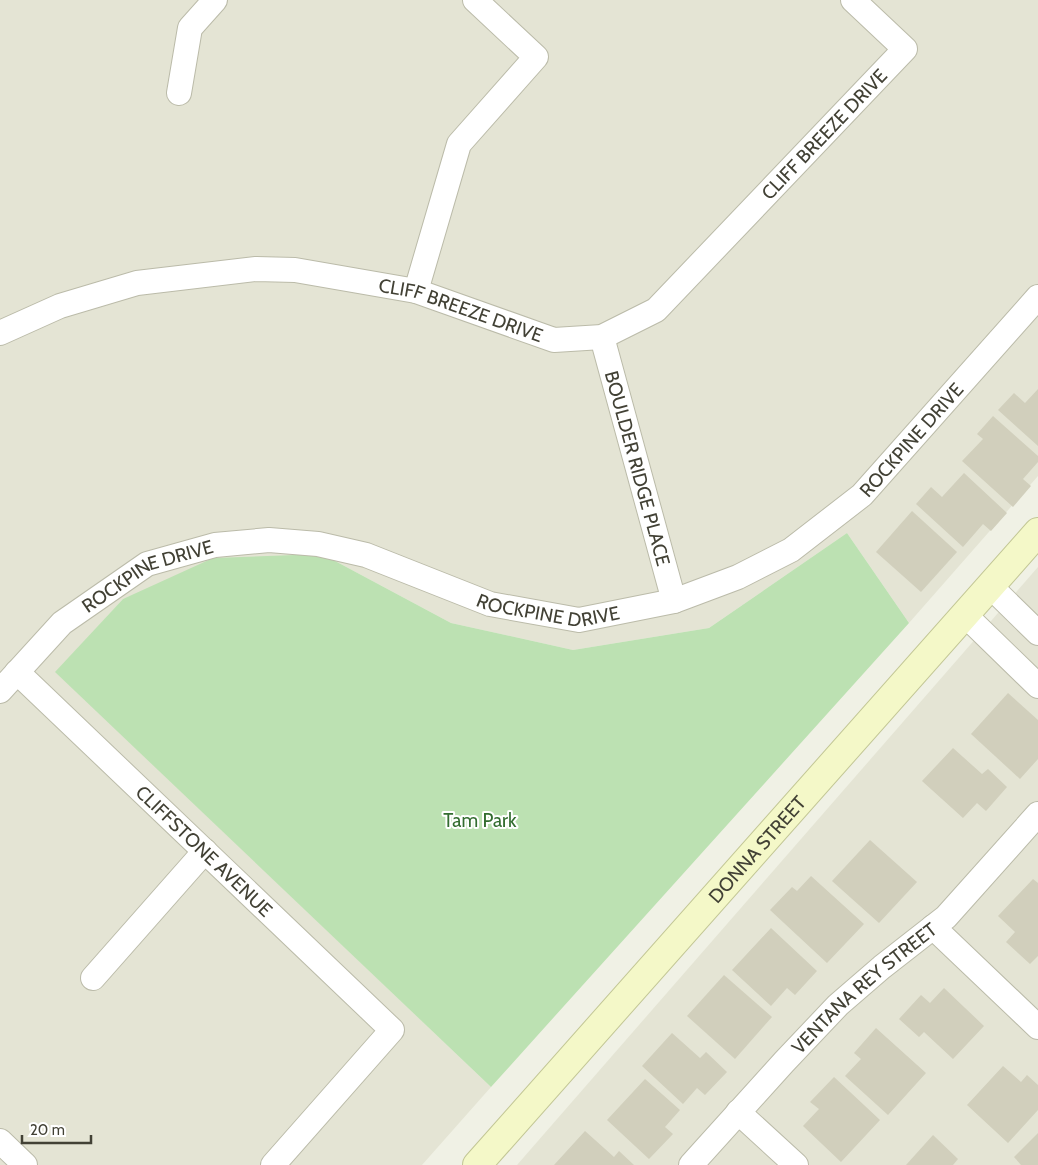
<svg xmlns="http://www.w3.org/2000/svg" width="1038" height="1165" viewBox="0 0 1038 1165" font-family="Cabin,sans-serif">
<style>
.residential{fill:#e4e4d4}
.green{fill:#bce1b2}
.building{fill:#d1cfbc}
.lines{fill:none;stroke-linecap:round;stroke-linejoin:round}
.street-casing{stroke:#bbbba9;stroke-width:26}
.secondary-casing{stroke:#c2c695;stroke-width:30}
.street{stroke:#fff;stroke-width:24}
.secondary{stroke:#f4f8c8;stroke-width:28}
.labels{text-anchor:middle;stroke-width:4;stroke-linejoin:round;paint-order:stroke}
.street-label{font-size:19px;fill:#424135;stroke:#fff}
.park-label{font-size:19px;fill:#336d30;stroke:#fff}
</style>
<rect width="100%" height="100%" fill="#f0f1e5"/>
<g class="residential">
<path d="M0,0H1038V476L909,623L847,533L709,628L573,650L451,623L322,554L123,599L56,672L491,1087L422,1165H0Z"/>
<path d="M1038,567V1165H517Z"/>
</g>
<path class="green" d="M847,533L909,623L491,1087L55,672L123,599L213,558L322,554L451,623L573,650L709,628Z"/>
<g class="building">
<path d="M1038,389V446L998,410L1014,393L1025,403Z"/>
<path d="M993,416L1038,456V462L1023,479L1031,486L1013,507L962,461L983,439L977,434Z"/>
<path d="M964,473L1007,513L991,531L983,524L963,547L916,504L931,487L942,497Z"/>
<path d="M912,511L957,552L921,592L876,552Z"/>
<path d="M1008,693L1038,720V759L1020,779L971,734Z"/>
<path d="M953,748L982,774L988,769L1007,787L986,811L977,803L963,818L922,781Z"/>
<path d="M870,840L917,882L879,923L832,881Z"/>
<path d="M811,876L864,924L827,963L770,910L792,887L797,891Z"/>
<path d="M1033,879L1038,883V956L1030,964L1006,942L1015,932L998,916Z"/>
<path d="M771,928L817,971L795,995L787,988L771,1006L732,970Z"/>
<path d="M724,975L772,1017L735,1059L687,1016Z"/>
<path d="M944,988L984,1026L953,1059L924,1032L919,1037L899,1019L921,995L930,1003Z"/>
<path d="M876,1028L926,1073L888,1115L845,1076L861,1059L854,1053Z"/>
<path d="M672,1033L700,1058L706,1052L727,1072L705,1095L697,1088L683,1104L642,1066Z"/>
<path d="M1003,1066L1021,1082L1027,1075L1038,1085V1110L1008,1143L967,1105Z"/>
<path d="M834,1077L880,1120L841,1162L803,1126L819,1109L810,1102Z"/>
<path d="M645,1079L680,1110L665,1127L673,1134L649,1159L607,1120Z"/>
<path d="M585,1131L614,1157L619,1151L634,1165H554Z"/>
<path d="M1038,1133V1165H1021L1014,1157Z"/>
<path d="M933,1135L958,1159L953,1165H906Z"/>
</g>
<g class="lines">
<g class="street-casing">
<g id="street">
<path d="M179,93L190,28L215,0"/>
<path d="M416,291L459,144L536,57L475,0"/>
<path id="s1" d="M0,333L60,306L137,283L256,269L295,270L416,291L554,340L602,337L656,310L905,49L853,0"/>
<path id="s2" d="M602,337L674,601"/>
<path d="M990,586L1038,633"/>
<path d="M964,614L1038,686"/>
<path id="s3" d="M17,672L392,1030L273,1165"/>
<path id="s4" d="M0,691L62,623L147,564L215,545L269,540L318,544L366,555L490,604L579,620L674,601L738,577L791,550L862,495L1038,297"/>
<path d="M933,927L1038,1027"/>
<path d="M93,978L205,851"/>
<path d="M738,1112L796,1165"/>
<path d="M0,1141L25,1165"/>
<path id="s5" d="M691,1165L784,1062L838,1005L882,967L946,917L1038,814"/>
</g>
</g>
<g class="secondary-casing">
<g id="secondary">
<path id="s6" d="M477,1165L1038,532"/>
</g>
</g>
<use href="#street" class="street"/>
<use href="#secondary" class="secondary"/>
</g>
<g class="labels">
<g class="street-label">
<text dy="7" stroke="none"><textPath href="#s1" startOffset="926">CLIFF BREEZE DRIVE</textPath></text>
<text dy="7" stroke="none"><textPath href="#s1" startOffset="476">CLIFF BREEZE DRIVE</textPath></text>
<text dy="7" stroke="none"><textPath href="#s4" startOffset="1031">ROCKPINE DRIVE</textPath></text>
<text dy="7" stroke="none"><textPath href="#s2" startOffset="136">BOULDER RIDGE PLACE</textPath></text>
<text dy="7" stroke="none"><textPath href="#s4" startOffset="191">ROCKPINE DRIVE</textPath></text>
<text dy="7" stroke="none"><textPath href="#s4" startOffset="611">ROCKPINE DRIVE</textPath></text>
<text dy="7" stroke="none"><textPath href="#s6" startOffset="422">DONNA STREET</textPath></text>
<text dy="7" stroke="none"><textPath href="#s3" startOffset="259">CLIFFSTONE AVENUE</textPath></text>
<text dy="7" stroke="none"><textPath href="#s5" startOffset="248">VENTANA REY STREET</textPath></text>
</g>
<g class="park-label">
<text x="480" y="827">Tam Park</text>
</g>
</g>
<path d="M22 1135v8h69v-8" fill="none" stroke="#424135" stroke-width="2.5"/>
<text x="30" y="1135" font-size="15" fill="#424135" stroke="#ffffff" stroke-width="4" paint-order="stroke">20 m</text>
</svg>
